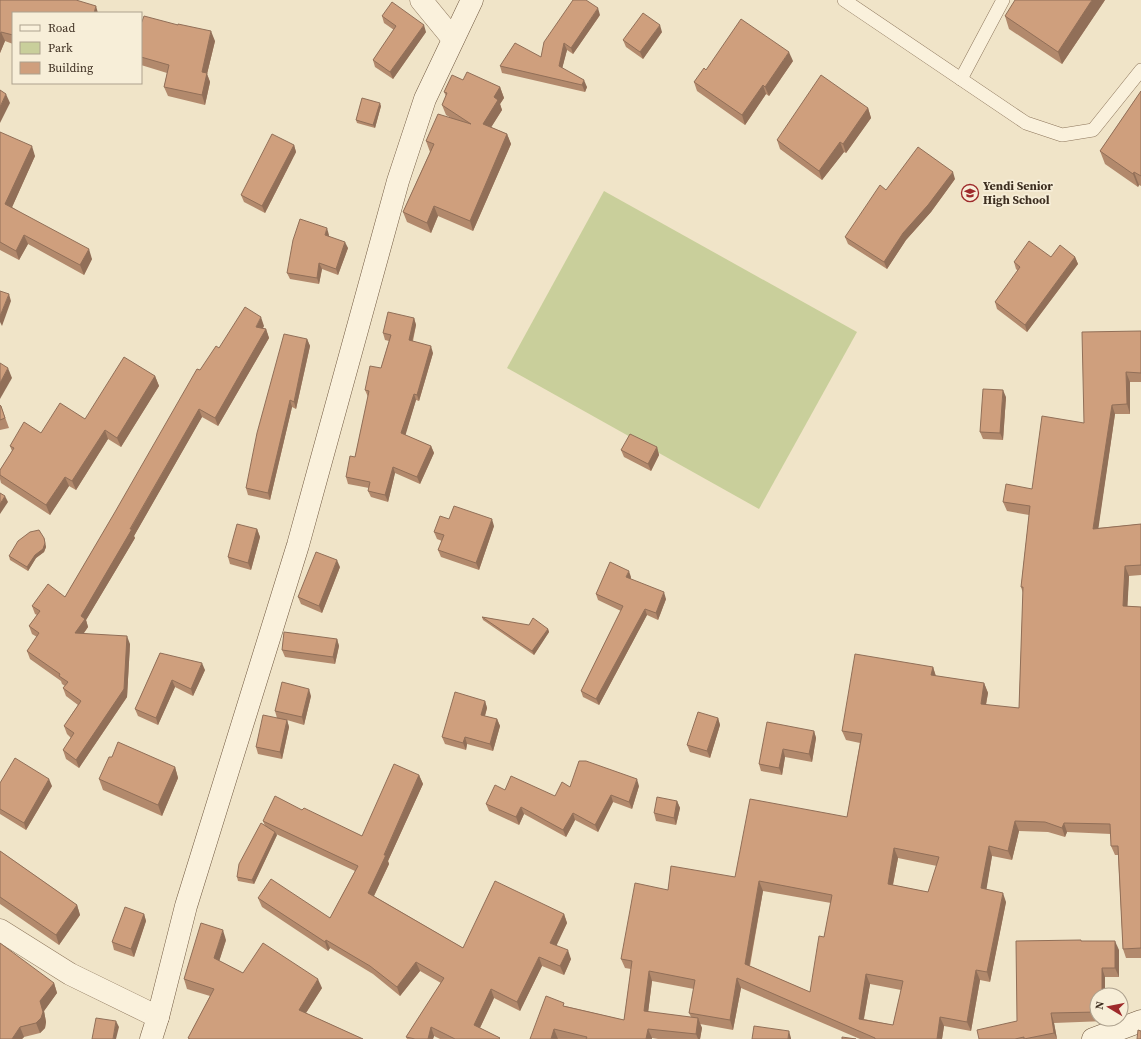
<svg xmlns="http://www.w3.org/2000/svg" width="1141" height="1039" viewBox="0 0 1141 1039" font-family="'Source Serif 4',serif">
<style>
.green{fill:#c9cf9b}
.lines{fill:none;stroke-linecap:round;stroke-linejoin:round}
.lane-casing{stroke:#8d765c;stroke-width:14}
.street-casing{stroke:#8d765c;stroke-width:23}
.secondary-casing{stroke:#6f573f;stroke-width:23}
.lane{stroke:#faf1dc;stroke-width:13}
.street{stroke:#faf1dc;stroke-width:22}
.secondary{stroke:#faf1dc;stroke-width:22}
.wall{fill:#b2896c;fill-rule:evenodd}
.shaded-wall{fill:#916f58}
.building{fill:#cf9f7d;stroke:#916f58;fill-rule:evenodd}
.labels{text-anchor:middle;stroke-width:3.5;stroke-linejoin:round;paint-order:stroke}
.poi-label{font-size:12px;font-weight:bold;fill:#3d2e20;stroke:#f7eed8;text-anchor:start}
</style>
<rect width="100%" height="100%" fill="#f0e4c8"/>
<path class="green" d="M604,191L857,332L759,509L507,368Z"/>
<g class="lines">
<g class="lane-casing">
<g id="lane">
<path d="M844,0L1026,123L1062,135L1093,130L1141,70"/>
<path d="M961,79L1003,0"/>
</g>
</g>
<g class="street-casing">
<g id="street">
<path d="M421,0L453,39"/>
<path d="M0,930L70,974L158,1017"/>
</g>
</g>
<g class="secondary-casing">
<g id="secondary">
<path d="M151,1039L158,1017L186,906L298,545L398,181L425,99L472,0"/>
<path d="M1093,1039L1141,1021"/>
</g>
</g>
<use href="#lane" class="lane"/>
<use href="#street" class="street"/>
<use href="#secondary" class="secondary"/>
</g>
<g class="wall">
<path d="M0,0L13,13V44L5,41L0,53Z"/>
<path d="M1105,0L1062,64L1009,29L1005,16Z"/>
<path d="M600,15L573,54L567,50L562,68L587,87L585,92L502,73L500,66L541,57Z"/>
<path d="M382,16L426,32L393,79L375,67L373,60L394,30L384,23Z"/>
<path d="M141,24L215,41L207,74L210,82L205,105L168,96L164,87L167,73L141,65Z"/>
<path d="M662,32L643,59L626,47L623,40Z"/>
<path d="M793,61L769,96L766,94L745,125L697,91L694,82L706,70Z"/>
<path d="M463,80L500,87L504,98L500,104L502,110L491,127L507,134L511,144L473,231L438,216L431,233L407,222L403,212L430,152L426,141L451,118L446,115L442,105L446,96L444,92Z"/>
<path d="M1141,91V186L1139,185L1138,187L1105,164L1100,151Z"/>
<path d="M381,106L375,128L357,123L356,120Z"/>
<path d="M868,108L871,118L846,153L844,152L822,180L780,149L777,140Z"/>
<path d="M0,132L35,156L12,207L92,259L84,275L28,244L19,260L0,250Z"/>
<path d="M294,145L296,152L265,213L244,202L241,195Z"/>
<path d="M955,179L931,212L906,240L887,269L848,244L845,237Z"/>
<path d="M329,235V236L348,248L338,275L322,269L319,284L290,279L287,273Z"/>
<path d="M1051,257H1075L1078,264L1027,332L997,309L995,302L1018,271L1016,269L1014,262Z"/>
<path d="M414,318L416,325L413,341L433,353L419,401L416,400L405,435L431,446L434,453L420,484L395,473L388,502L371,497L368,491L369,488L348,484L346,477L355,457L368,397L365,390L381,368L389,341L385,340L383,333Z"/>
<path d="M264,326L263,328L266,329L269,338L218,426L202,417L134,536L135,538L86,620L88,627L84,633L130,644L127,697L79,768L66,759L63,750L71,738L67,734L64,726L78,705L66,696L63,688L65,686L62,684L61,681L30,659L27,651L37,637L32,634L29,626L37,615L35,614L32,606L65,597L200,370L219,348Z"/>
<path d="M1141,331V382H1130V414H1115L1098,528L1141,524V575L1129,576L1127,606L1141,607V958H1126L1123,949L1118,855H1115L1111,846V834L1067,832L1065,837L1048,832L1019,831L1012,860L992,856L986,889L1006,902L990,982L980,980L971,1031L944,1026L942,1039H860L741,988L733,1030L700,1024L702,1028L700,1039H658L652,1038V1039H530L565,1006L624,1020L631,969L625,968L621,959L668,890L735,877L847,817L860,743L846,740L842,731L933,667L936,676L984,683L988,693L986,705L1019,708L1023,593L1021,587L1029,515L1007,511L1003,502L1032,489L1084,423ZM898,858L937,866L928,892L893,885ZM763,891L831,903L824,937L810,992L750,966ZM652,981L694,989L689,1013L691,1017L648,1012ZM870,984L901,990L893,1025L864,1019Z"/>
<path d="M307,339L310,346L296,409L292,407L270,500L248,495L246,488Z"/>
<path d="M155,376L159,386L121,447L108,439L76,490L69,486L50,515L1,483L0,479V470L12,451L10,446L41,433L85,419Z"/>
<path d="M1006,397L1003,440L983,439L980,432Z"/>
<path d="M0,405L1,406L9,428L0,430Z"/>
<path d="M657,447L659,455L651,471L624,457L621,450Z"/>
<path d="M494,526L479,570L441,557L438,550L442,541L437,539L434,532Z"/>
<path d="M257,529L260,537L251,570L230,564L228,557Z"/>
<path d="M44,538L46,547L44,552L36,558L28,571L10,560L9,556Z"/>
<path d="M340,567L322,613L301,604L298,597Z"/>
<path d="M631,577V579L666,599L658,620L647,615L599,705L583,697L581,691L621,611L598,600L596,594Z"/>
<path d="M482,617L548,629L549,632L534,655L483,620Z"/>
<path d="M337,639L339,646L335,664L285,657L282,650Z"/>
<path d="M160,653L205,670L193,696L175,687L158,725L138,716L135,709Z"/>
<path d="M311,696L304,725L287,720L289,727L282,759L258,754L256,747L277,718L275,711Z"/>
<path d="M485,701L487,708L485,716L497,719L500,726L493,751L467,744L466,750L445,744L442,737Z"/>
<path d="M718,718L720,725L710,758L690,752L687,745Z"/>
<path d="M814,731L816,738L812,762L785,757L782,775L761,771L759,764Z"/>
<path d="M175,767L178,778L162,816L103,790L99,779Z"/>
<path d="M419,775L423,784L388,861L389,864L374,896L463,948L564,914L567,923L556,945L571,959L564,975L542,966L520,1011L494,998L480,1028L500,1038V1039H440L434,1036L433,1039H407L406,1037L441,983L420,971L400,996L373,974L330,948L328,951L262,907L258,898L330,918L355,871L276,834L277,835L254,884L238,881L237,877L265,826L263,821L302,810L362,836Z"/>
<path d="M0,783L52,786L26,830L0,814Z"/>
<path d="M639,786L632,809L613,802L598,832L575,820L566,837L524,814L519,825L489,811L486,804L505,790L555,796L570,787Z"/>
<path d="M677,801L680,808L676,825L656,821L654,813Z"/>
<path d="M0,851L77,905L80,915L59,945L0,904Z"/>
<path d="M144,914L146,921L134,957L114,950L112,942Z"/>
<path d="M226,940L219,961L243,973L322,988L306,1013L363,1039H189L188,1038L210,996L187,989L184,979Z"/>
<path d="M1082,941L1119,950V977H1105L1097,995V1019H1105V1021L1054,1023L1057,1039H979L1017,1021Z"/>
<path d="M54,983L57,993L44,1011L46,1022L45,1028L40,1033L24,1037L22,1039H0Z"/>
</g>
<g class="shaded-wall">
<path d="M1092,0H1105L1062,64L1058,52Z"/>
<path d="M96,6L98,13H94Z"/>
<path d="M598,8L600,15L573,54L571,48Z"/>
<path d="M424,25L426,32L393,79L390,72Z"/>
<path d="M660,25L662,32L643,59L640,52Z"/>
<path d="M211,31L215,41L207,74L210,82L205,105L202,95V72Z"/>
<path d="M1,32L5,41L0,53V35Z"/>
<path d="M564,43L567,50L561,73L559,66Z"/>
<path d="M789,52L793,61L769,96L765,87Z"/>
<path d="M584,80L587,87L585,92L582,85Z"/>
<path d="M763,85L766,94L745,125L742,115Z"/>
<path d="M500,87L504,98L500,104L502,110L487,134L483,124L494,97Z"/>
<path d="M6,94L10,103L0,123V107Z"/>
<path d="M380,103L381,106L375,128L373,125Z"/>
<path d="M868,108L871,118L846,153L843,144Z"/>
<path d="M507,134L511,144L473,231L470,221Z"/>
<path d="M840,142L844,152L822,180L819,171Z"/>
<path d="M294,145L296,152L265,213L262,206Z"/>
<path d="M32,146L35,156L9,214L5,204Z"/>
<path d="M953,172L955,179L931,212L906,240L887,269L884,262L903,233Z"/>
<path d="M1134,172L1139,185L1138,187L1133,174Z"/>
<path d="M434,206L438,216L431,233L427,223Z"/>
<path d="M327,228L329,235L327,241L325,235Z"/>
<path d="M24,235L28,244L19,260L16,251Z"/>
<path d="M345,242L348,248L338,275L336,269Z"/>
<path d="M89,249L92,259L84,275L80,265Z"/>
<path d="M1075,257L1078,264L1027,332L1025,325Z"/>
<path d="M319,263L322,269L319,284L317,278Z"/>
<path d="M9,294L11,301L2,326L0,322V316Z"/>
<path d="M261,317L264,326L259,335L256,327Z"/>
<path d="M414,318L416,325L411,346L409,340Z"/>
<path d="M266,329L269,338L218,426L215,418Z"/>
<path d="M307,339L310,346L296,409L294,402Z"/>
<path d="M431,346L433,353L419,401L417,395Z"/>
<path d="M8,368L12,378L0,399V383Z"/>
<path d="M1126,372L1130,382V414L1127,404Z"/>
<path d="M155,376L159,386L121,447L117,438Z"/>
<path d="M1003,390L1006,397L1003,440L1000,433Z"/>
<path d="M414,394L416,400L404,440L401,433Z"/>
<path d="M290,400L292,407L270,500L268,493Z"/>
<path d="M1112,405L1115,414L1097,538L1093,529Z"/>
<path d="M199,409L202,417L134,536L135,538L86,620L88,627L78,641L75,633L81,616Z"/>
<path d="M105,430L108,439L76,490L72,481Z"/>
<path d="M431,446L434,453L420,484L417,477Z"/>
<path d="M657,447L659,455L651,471L648,464Z"/>
<path d="M393,467L395,473L388,502L385,495Z"/>
<path d="M65,477L69,486L50,515L46,505Z"/>
<path d="M5,496L8,502L0,514V504Z"/>
<path d="M492,519L494,526L479,570L476,563Z"/>
<path d="M257,529L260,537L251,570L248,563Z"/>
<path d="M44,538L46,547L44,552L36,558L28,571L27,567Z"/>
<path d="M337,560L340,567L322,613L319,606Z"/>
<path d="M1125,566L1129,576L1127,616L1123,606Z"/>
<path d="M629,571L631,577L629,584L626,577Z"/>
<path d="M664,592L666,599L658,620L656,613Z"/>
<path d="M645,609L647,615L599,705L596,699Z"/>
<path d="M548,629L549,632L534,655L532,651Z"/>
<path d="M127,636L130,644L127,697L79,768L76,760Z"/>
<path d="M337,639L339,646L335,664L333,657Z"/>
<path d="M202,663L205,670L193,696L191,689Z"/>
<path d="M933,667L936,677L931,675Z"/>
<path d="M172,680L175,687L158,725L156,718Z"/>
<path d="M984,683L988,693L984,714L981,704Z"/>
<path d="M309,689L311,696L304,725L302,717Z"/>
<path d="M485,701L487,708L483,722L481,715Z"/>
<path d="M718,718L720,725L710,758L707,751Z"/>
<path d="M497,719L500,726L493,751L490,744Z"/>
<path d="M287,720L289,727L282,759L280,752Z"/>
<path d="M814,731L816,738L812,762L809,754Z"/>
<path d="M465,737L467,744L466,750L463,743Z"/>
<path d="M783,749L785,757L782,775L779,768Z"/>
<path d="M175,767L178,778L162,816L158,805Z"/>
<path d="M419,775L423,784L388,861L389,864L371,902L368,893Z"/>
<path d="M49,779L52,786L26,830L24,823Z"/>
<path d="M637,779L639,786L632,809L629,802Z"/>
<path d="M611,795L613,802L598,832L595,825Z"/>
<path d="M677,801L680,808L676,825L674,818Z"/>
<path d="M521,807L524,814L519,825L516,817Z"/>
<path d="M573,813L575,820L566,837L563,830Z"/>
<path d="M1015,821L1019,831L1012,860L1008,851Z"/>
<path d="M1064,823L1067,832L1065,837L1062,828Z"/>
<path d="M275,832L277,835L254,884L252,880Z"/>
<path d="M989,846L992,856L985,898L981,888Z"/>
<path d="M894,848L898,858L891,894L888,884Z"/>
<path d="M759,881L763,891L748,973L745,964Z"/>
<path d="M1003,893L1006,902L990,982L987,972Z"/>
<path d="M77,905L80,915L59,945L56,935Z"/>
<path d="M144,914L146,921L134,957L131,949Z"/>
<path d="M564,914L567,923L554,951L550,943Z"/>
<path d="M223,930L226,940L217,968L214,958Z"/>
<path d="M326,940L330,948L328,951L325,942Z"/>
<path d="M1115,941L1119,950V977L1115,968Z"/>
<path d="M568,950L571,959L564,975L560,966Z"/>
<path d="M539,957L542,966L520,1011L517,1002Z"/>
<path d="M416,962L420,971L400,996L397,987Z"/>
<path d="M1102,968L1105,977V995H1102Z"/>
<path d="M976,970L980,980L971,1031L967,1022Z"/>
<path d="M649,971L652,981L647,1021L644,1011Z"/>
<path d="M866,974L870,984L862,1028L859,1019Z"/>
<path d="M737,978L741,988L733,1030L730,1020Z"/>
<path d="M318,979L322,988L302,1019L299,1010Z"/>
<path d="M54,983L57,993L44,1011L46,1022L45,1028L40,1033L36,1023L40,1001Z"/>
<path d="M491,989L494,998L477,1034L474,1025Z"/>
<path d="M1051,1013L1054,1023L1057,1039L1054,1033Z"/>
<path d="M940,1017L944,1026L942,1039H937Z"/>
<path d="M698,1018L702,1028L700,1039H698L696,1034Z"/>
<path d="M116,1021L119,1027L116,1039H113Z"/>
<path d="M20,1027L24,1037L22,1039H12Z"/>
<path d="M431,1027L434,1036L433,1039H428Z"/>
<path d="M554,1029L558,1039H551Z"/>
<path d="M648,1029L652,1038V1039H646Z"/>
<path d="M789,1031L791,1038V1039H788Z"/>
</g>
<g class="building">
<path d="M0,0H76L96,6L94,13H13V35L1,32L0,35Z"/>
<path d="M573,0H586L598,8L571,48L564,43L559,66L584,80L582,85L500,66L515,43L541,57L544,42Z"/>
<path d="M1015,0H1092L1058,52L1005,16Z"/>
<path d="M392,2L424,25L390,72L373,60L396,26L382,16Z"/>
<path d="M643,13L660,25L640,52L623,40Z"/>
<path d="M144,16L178,25V24L211,31L202,72L207,73L202,95L164,87L169,65L141,57V24Z"/>
<path d="M741,19L789,52L765,87L763,85L742,115L694,82L704,68L706,70Z"/>
<path d="M467,72L500,87L494,97L498,100L483,124L507,134L470,221L434,206L427,223L403,212L434,144L426,141L438,114L471,124L442,105L447,93L444,92L452,75L463,80Z"/>
<path d="M821,75L868,108L843,144L840,142L819,171L777,140Z"/>
<path d="M0,90L6,94L0,107Z"/>
<path d="M1141,91V176L1134,172L1133,174L1100,151Z"/>
<path d="M362,98L380,103L373,125L356,120Z"/>
<path d="M0,132L32,146L5,204L89,249L80,265L24,235L16,251L0,242Z"/>
<path d="M272,134L294,145L262,206L241,195Z"/>
<path d="M918,147L953,172L928,205L903,233L884,262L845,237L880,185L886,190Z"/>
<path d="M300,219L327,228L325,235L345,242L336,269L319,263L317,278L287,273L293,240Z"/>
<path d="M1029,241L1051,257L1060,245L1075,257L1025,325L995,302L1020,267L1014,262Z"/>
<path d="M0,291L9,294L0,316Z"/>
<path d="M245,307L261,317L256,327L266,329L215,418L199,409L130,529H132L81,616L85,619L75,633L127,636L124,689L76,760L63,750L74,733L64,726L81,701L63,688L68,682L59,676L60,674L27,651L39,633L29,626L40,611L32,606L48,584L65,597L115,512L197,369L200,370L216,346L219,348Z"/>
<path d="M388,312L414,318L409,340L431,346L417,395L414,394L401,433L431,446L417,477L393,467L385,495L368,491L370,482L346,477L350,456L355,457L369,391L365,390L370,366L381,368L391,335L383,333Z"/>
<path d="M1141,331V373L1126,372L1127,404L1112,405L1093,529L1141,524V565L1125,566L1123,606L1141,607V948L1123,949L1118,846H1111L1110,824L1064,823L1062,828L1045,822L1015,821L1008,851L989,846L981,888L1003,893L987,972L976,970L967,1022L940,1017L937,1039H875V1038L737,978L730,1020L689,1013L695,980L649,971L644,1011L698,1018L696,1034L648,1029L646,1039H586L587,1037L554,1029L551,1039H530L546,996L564,1003L563,1006L624,1020L632,961L621,959L635,883L668,890L671,866L735,877L750,799L847,817L862,734L842,731L855,654L933,667L931,675L984,683L981,704L1019,708L1023,587H1021L1030,506L1003,502L1006,484L1032,489L1042,416L1084,423L1082,332ZM894,848L939,857L928,892L888,884ZM759,881L832,895L824,937L819,936L810,992L745,964ZM866,974L903,981L893,1025L859,1019Z"/>
<path d="M284,334L307,339L294,402L290,400L268,493L246,488L257,433Z"/>
<path d="M124,357L155,376L117,438L105,430L72,481L65,477L46,505L0,475V470L14,448L10,446L24,422L41,433L60,403L85,419Z"/>
<path d="M0,363L8,368L0,383Z"/>
<path d="M983,389L1003,390L1000,433L980,432Z"/>
<path d="M0,405L1,406L5,418L0,420Z"/>
<path d="M630,434L657,447L648,464L621,450Z"/>
<path d="M0,493L5,496L0,504Z"/>
<path d="M454,506L492,519L476,563L438,550L444,535L434,532L440,516L449,519Z"/>
<path d="M237,524L257,529L248,563L228,557Z"/>
<path d="M39,530L44,538L45,543L43,549L35,555L27,567L9,556L18,541L30,532Z"/>
<path d="M316,552L337,560L319,606L298,597Z"/>
<path d="M610,562L629,571L626,577L664,592L656,613L645,609L596,699L581,691L623,606L596,594Z"/>
<path d="M482,617L529,625L533,618L548,629L532,651Z"/>
<path d="M284,632L337,639L333,657L282,650Z"/>
<path d="M160,653L202,663L191,689L172,680L156,718L135,709Z"/>
<path d="M282,682L309,689L302,717L275,711Z"/>
<path d="M455,692L485,701L481,715L497,719L490,744L465,737L463,743L442,737Z"/>
<path d="M698,712L718,718L707,751L687,745Z"/>
<path d="M263,715L287,720L280,752L256,747Z"/>
<path d="M767,722L814,731L809,754L783,749L779,768L759,764Z"/>
<path d="M118,742L175,767L158,805L99,779L109,757H112Z"/>
<path d="M15,758L49,779L24,823L0,809V783Z"/>
<path d="M579,761H586L637,779L629,802L611,795L595,825L573,813L563,830L521,807L516,817L486,804L495,785L505,790L511,776L555,796L562,782L570,787Z"/>
<path d="M394,764L419,775L384,855H386L368,893L463,948L495,881L564,914L550,943L568,950L560,966L539,957L517,1002L491,989L474,1025L500,1038L499,1039H455L431,1027L428,1039H415L406,1037L444,978L416,962L397,987L370,966L326,940L325,942L258,898L271,879L330,918L358,866L263,821L275,796L302,810L304,808L362,836Z"/>
<path d="M657,797L677,801L674,818L654,813Z"/>
<path d="M261,823L275,832L252,880L237,877L239,864Z"/>
<path d="M0,851L77,905L56,935L0,897Z"/>
<path d="M125,907L144,914L131,949L112,942Z"/>
<path d="M201,923L223,930L214,958L243,973L263,943L318,979L299,1010L363,1039H190L188,1038L214,989L184,979Z"/>
<path d="M1081,940V941H1115V968H1102V995H1097V1012L1051,1013L1054,1033L1024,1039V1037L1015,1039H979L977,1030L1017,1021L1016,941Z"/>
<path d="M0,943L54,983L40,1001L43,1012L41,1018L36,1023L20,1027L12,1039H0Z"/>
<path d="M96,1018L116,1021L113,1039H92Z"/>
<path d="M754,1026L789,1031L788,1039H752Z"/>
<path d="M1138,1030L1141,1031V1039H1137Z"/>
<path d="M842,1037L856,1039H842Z"/>
</g>
<defs>
<g id="school-ring" transform="scale(0.9)"><circle r="9.5" fill="#f7eed8" stroke="#9e2a2b" stroke-width="1.5"/><path d="M0-5L7-2L0 1L-7-2ZM-4 1L0 2.5L4 1V4Q0 6-4 4Z" fill="#9e2a2b"/></g>
</defs>
<g fill-rule="evenodd">
<use href="#school-ring" x="970" y="193"/>
</g>
<g class="labels">
<g class="poi-label">
<text x="983" y="190">Yendi Senior<tspan x="983" dy="14">High School</tspan></text>
</g>
</g>
<rect x="12" y="12" width="130" height="72" fill="#f7eed8" stroke="#ada18e"/>
<rect x="20" y="25" width="20" height="6" fill="#faf1dc" stroke="#ada18e"/>
<text x="48" y="32" font-size="12" fill="#3d2e20">Road</text>
<rect x="20" y="42" width="20" height="12" fill="#c9cf9b" stroke="#ada18e"/>
<text x="48" y="52" font-size="12" fill="#3d2e20">Park</text>
<rect x="20" y="62" width="20" height="12" fill="#cf9f7d" stroke="#ada18e"/>
<text x="48" y="72" font-size="12" fill="#3d2e20">Building</text>
<g transform="translate(1109 1007) rotate(280)"><circle r="19" fill="#f7eed8" stroke="#ada18e"/>
<path d="M0-3L7 15L0 10L-7 15Z" fill="#9e2a2b"/>
<text y="-6" font-size="11" font-weight="bold" text-anchor="middle" fill="#3d2e20">N</text>
</g>
</svg>
